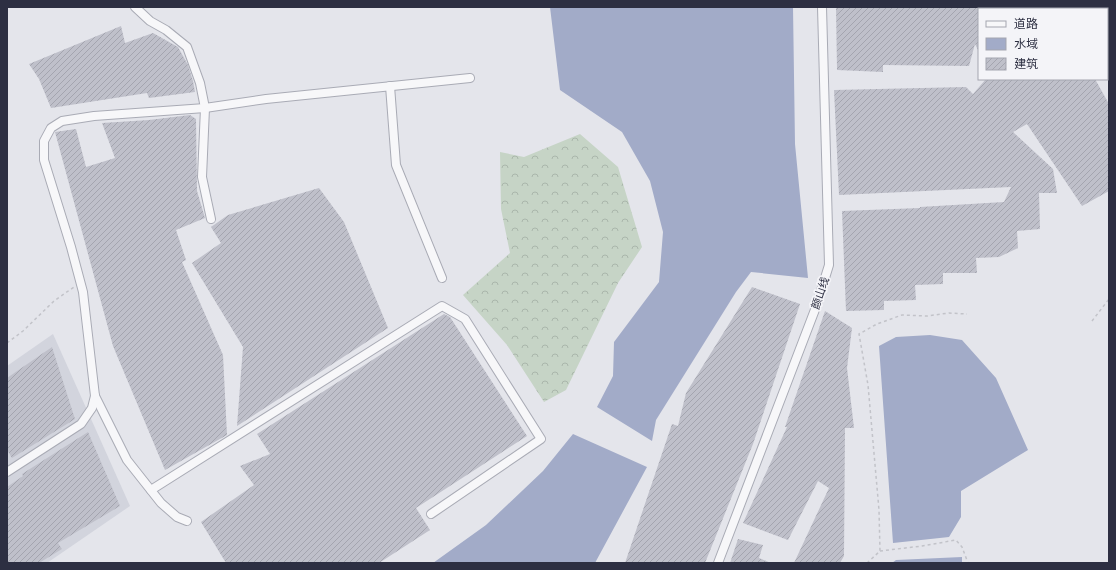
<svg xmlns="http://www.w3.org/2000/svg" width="1116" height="570" viewBox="0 0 1116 570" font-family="'Asap Condensed','Noto Sans SC',sans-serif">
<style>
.built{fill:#d2d4dd}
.forest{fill:url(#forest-crowns)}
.water{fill:#a2abc8}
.building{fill:url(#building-hatch)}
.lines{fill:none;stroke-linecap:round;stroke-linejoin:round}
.minor-casing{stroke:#a9abb5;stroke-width:10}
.path{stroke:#c2c3c9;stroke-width:1.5;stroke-dasharray:3 3;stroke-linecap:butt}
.minor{stroke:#f7f7f9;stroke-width:8}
.labels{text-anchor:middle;stroke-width:3.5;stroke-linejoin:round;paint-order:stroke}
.street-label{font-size:11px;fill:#2d2f42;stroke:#f4f4f8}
</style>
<defs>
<pattern id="forest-crowns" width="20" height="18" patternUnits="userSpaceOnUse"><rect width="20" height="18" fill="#c6d4c6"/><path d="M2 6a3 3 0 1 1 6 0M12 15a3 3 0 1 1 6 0" fill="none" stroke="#aab6ab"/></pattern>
<pattern id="building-hatch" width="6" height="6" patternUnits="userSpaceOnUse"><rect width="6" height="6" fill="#bfc0ca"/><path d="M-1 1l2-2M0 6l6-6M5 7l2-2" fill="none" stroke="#a4a5af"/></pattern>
</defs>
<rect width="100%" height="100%" fill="#e4e5eb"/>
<path class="built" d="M53,334L130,506L47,563H7V366Z"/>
<path class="forest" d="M580,134L618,167L642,247L618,283L566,390L544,402L507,345L463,295L510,253L501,209L500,152L524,157Z"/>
<g class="water">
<path d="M550,7H793L795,144L808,278L751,272L736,292L656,420L652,441L597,407L613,376L614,342L659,282L663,232L650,181L622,132L560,90Z"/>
<path d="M930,335L962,340L996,378L1028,450L961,491V517L949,537L893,543L879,346L896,337Z"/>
<path d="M573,434L647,467L595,563H433L486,525L543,471Z"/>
<path d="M962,557V563H892L896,560Z"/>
</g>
<g class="building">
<path d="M836,7H979V52L975,44L969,66L883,65V72L837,70Z"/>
<path d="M121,26L125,43L153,33L178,47L188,65L193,81L195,92L149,98L147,93L51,108L39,79L29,64Z"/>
<path d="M986,79H1095L1109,104V191L1082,206L1027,124L1013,132L1053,169L1057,193H1039L1040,229L1017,231L1018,248L999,257L976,258L977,273H943V284L915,285L916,300L884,301V310L846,311L842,211L920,208V207L1004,202L1011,187L839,195L834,90L966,87L973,94Z"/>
<path d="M190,115L196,119L197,191L205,218L176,230L186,260L182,262L223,355L227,435L165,470L113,346L55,132L76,129L86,167L115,158L102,123L149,120Z"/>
<path d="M319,188L344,222L388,328L237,426L243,347L192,263L221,243L211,227L228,215Z"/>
<path d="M752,287L800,304L753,444L705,563H625L672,424L678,426L686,393Z"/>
<path d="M825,311L852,328L847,368L854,428H845L844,556L840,563H794L829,488L818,481L788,540L743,523L787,427H785Z"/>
<path d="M444,314L450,317L527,436L416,508L430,530L379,563H226L201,522L254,485L240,466L270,454L257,434Z"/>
<path d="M52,347L75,419L12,458L7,450V378Z"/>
<path d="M88,432L120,506L58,543L62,549L39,563H7V487L23,476L22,474Z"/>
<path d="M738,539L763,545L759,558L771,563H730Z"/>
</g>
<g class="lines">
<g class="minor-casing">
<g id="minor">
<path d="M135,7L150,21L166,30L187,47L200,83L205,108L202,177L211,219"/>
<path d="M1080,7L1081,9"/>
<path d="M1107,51L1109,55"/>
<path d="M390,86L396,165L442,278"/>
<path d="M7,472L81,424L92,408L95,396"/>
<path d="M151,490L442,306L465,319L541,439L431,514"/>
<path d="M187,521L177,517L161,503L127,460L95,396L83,292L71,247L44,160V141L51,128L62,121L94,116L205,108L266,99L470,78"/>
<path d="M718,563L816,307L829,265L822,7"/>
</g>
</g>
<g class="path">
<path d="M1092,321L1109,299"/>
<path d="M7,343L23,331L54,301L74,287"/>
<path d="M880,551L922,546L956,540L962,547L968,563"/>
<path d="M867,563L880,551L879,510L868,385L859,334L877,324L902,315L927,316L949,313L967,314"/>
</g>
<use href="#minor" class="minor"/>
</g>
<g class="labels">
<g class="street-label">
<text transform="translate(820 293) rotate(-71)" y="4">颜山线</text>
</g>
</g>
<rect width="1116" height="570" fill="none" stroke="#2d2f42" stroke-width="16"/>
<rect x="978" y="8" width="130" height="72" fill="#f4f4f8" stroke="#a4a5af"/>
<rect x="986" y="21" width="20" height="6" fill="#f7f7f9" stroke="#a4a5af"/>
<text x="1014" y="28" font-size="12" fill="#2d2f42">道路</text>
<rect x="986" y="38" width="20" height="12" fill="#a2abc8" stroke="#a4a5af"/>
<text x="1014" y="48" font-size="12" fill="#2d2f42">水域</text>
<rect x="986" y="58" width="20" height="12" fill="url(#building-hatch)" stroke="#a4a5af"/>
<text x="1014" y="68" font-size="12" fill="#2d2f42">建筑</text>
</svg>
